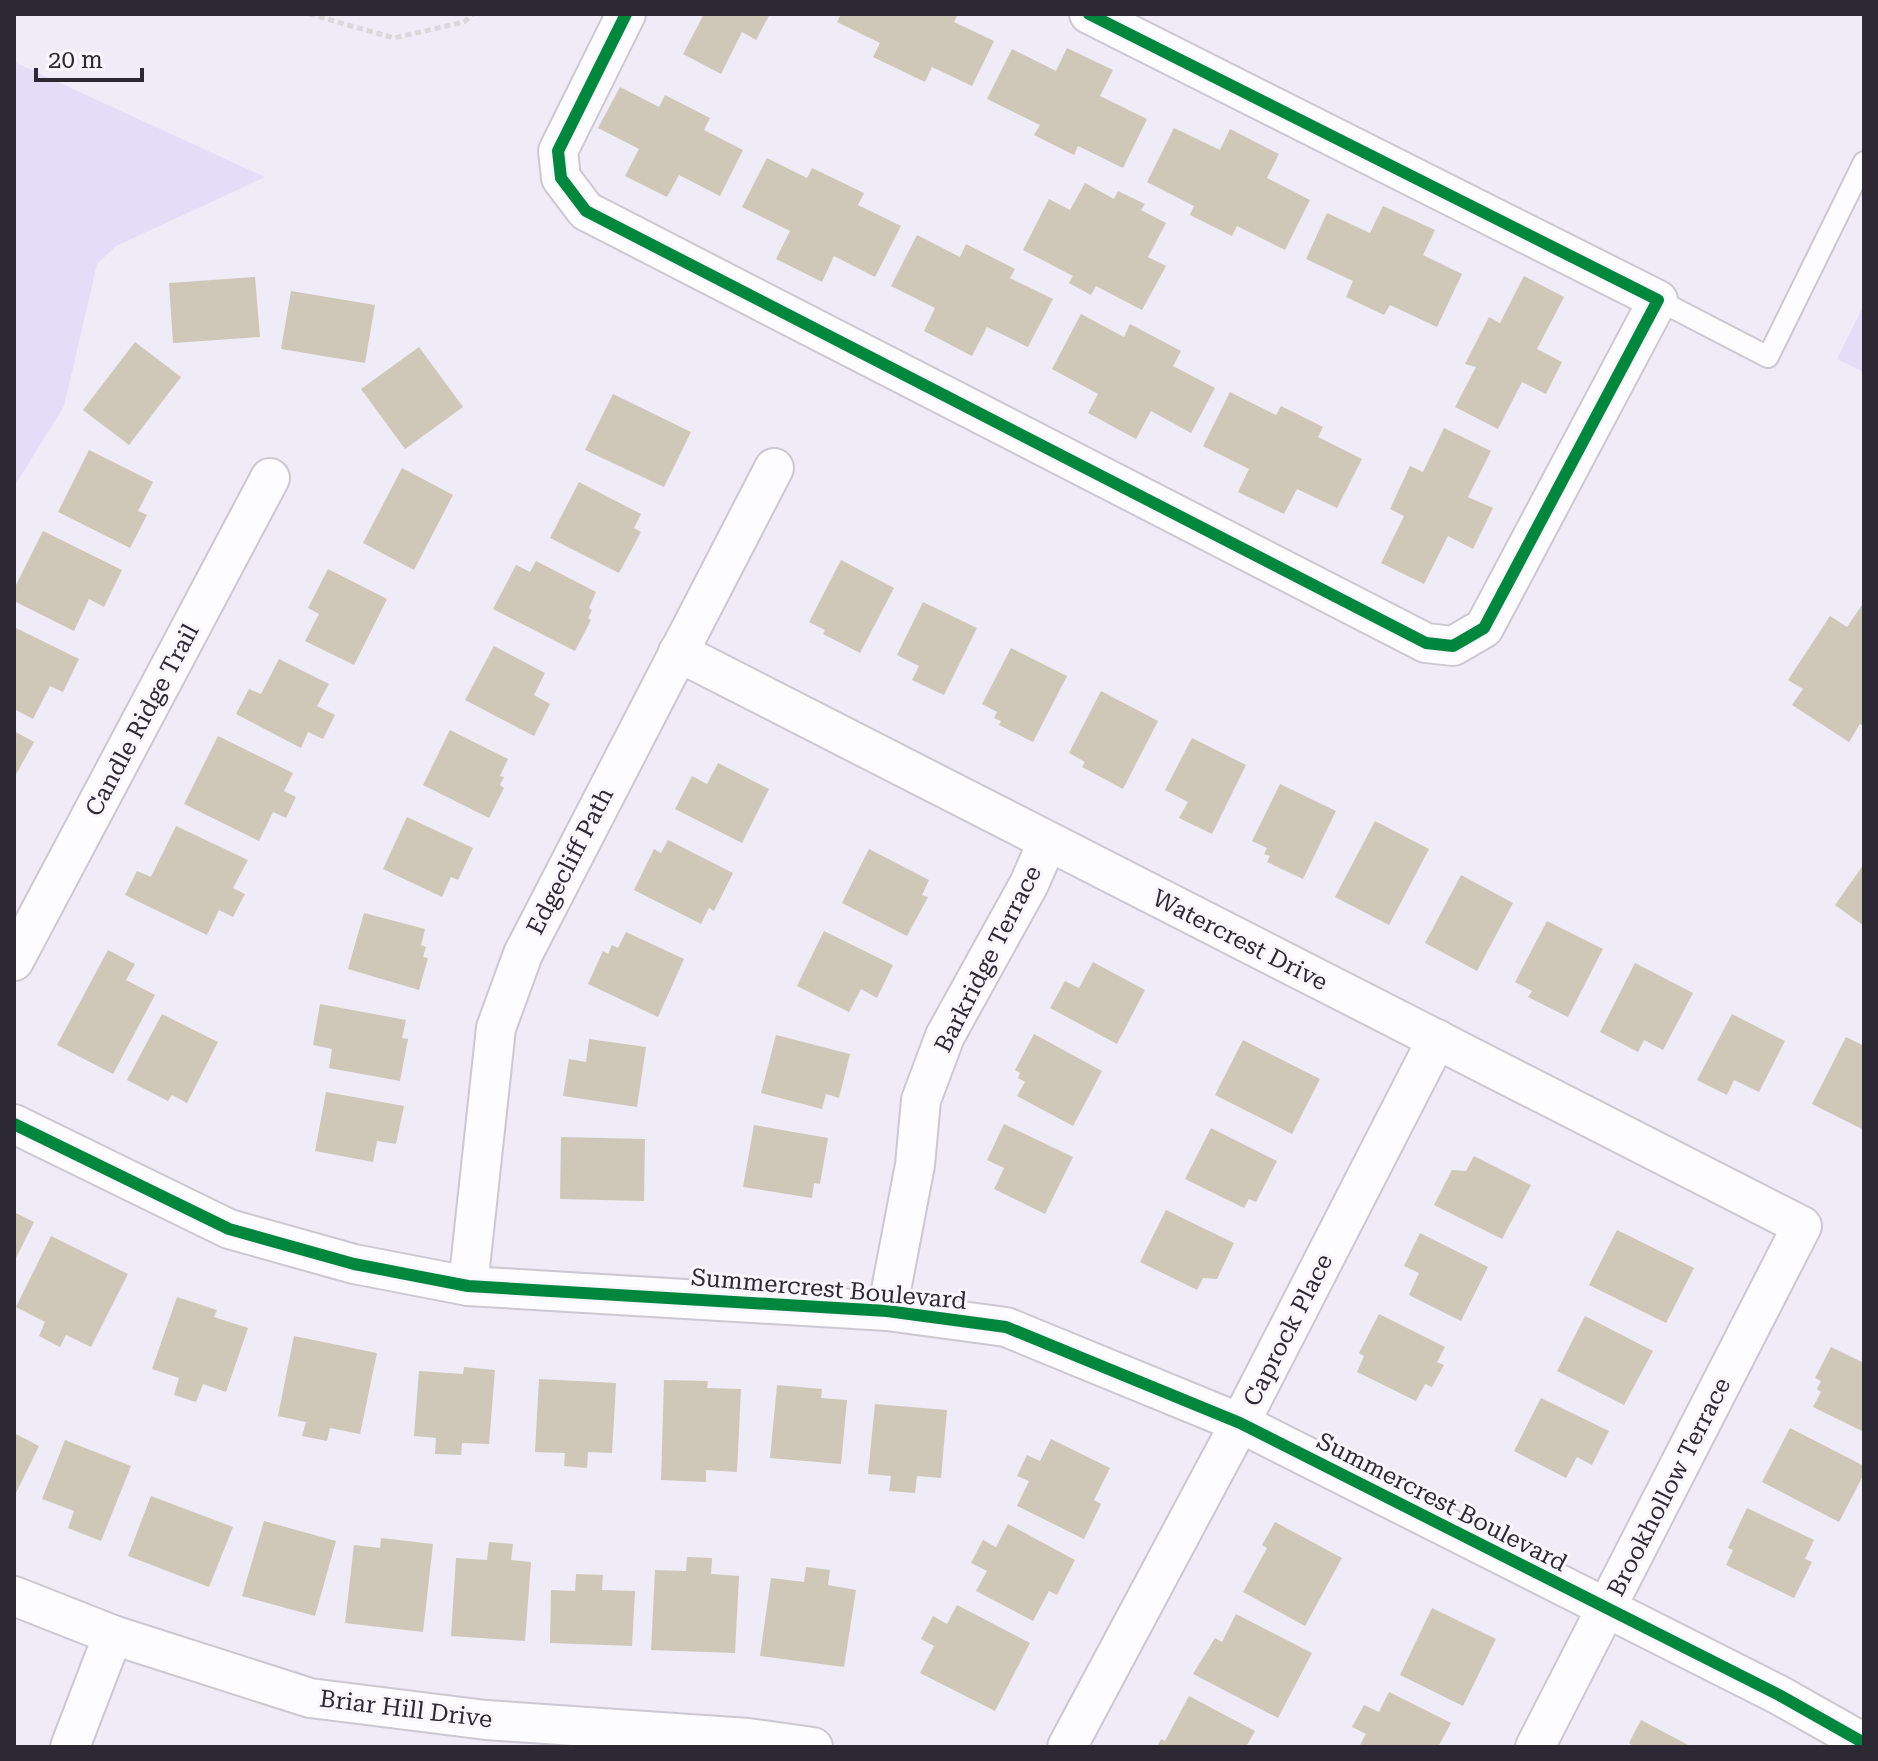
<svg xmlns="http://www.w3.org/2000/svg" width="1878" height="1761" viewBox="0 0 1878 1761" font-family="'Roboto Serif',serif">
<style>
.green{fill:#e5dcf7}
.building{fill:#cfc8b9}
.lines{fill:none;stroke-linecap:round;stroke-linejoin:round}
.lane-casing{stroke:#cbc8d2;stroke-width:24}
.street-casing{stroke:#cbc8d2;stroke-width:42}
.path{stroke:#dad8dd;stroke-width:5;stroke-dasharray:6 4;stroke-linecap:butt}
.lane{stroke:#fdfcfe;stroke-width:20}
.street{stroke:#fdfcfe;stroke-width:38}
.cycleway-casing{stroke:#f8f6fc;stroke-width:17}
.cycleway{stroke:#00873e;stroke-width:12}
.labels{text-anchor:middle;stroke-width:6;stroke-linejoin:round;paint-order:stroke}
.street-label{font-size:24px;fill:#2d2934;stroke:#f8f6fc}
</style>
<rect width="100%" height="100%" fill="#efebf7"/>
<g class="green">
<path d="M14,62L265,177L116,246L97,264L64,406L14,487Z"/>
<path d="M1864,305V372L1837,359Z"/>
</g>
<g class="building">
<path d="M704,14H770L756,40L742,32L721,74L683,54Z"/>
<path d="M841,14H958L954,22L994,41L972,86L932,67L925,82L873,57L880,43L837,22Z"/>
<path d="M1067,48L1113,70L1100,96L1147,119L1123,168L1078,146L1074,155L1034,135L1040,125L987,99L1012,49L1056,71Z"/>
<path d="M620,87L659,107L665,95L710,118L704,130L743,150L720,196L679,175L667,197L625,176L639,149L598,128Z"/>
<path d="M1174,128L1220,150L1230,129L1279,154L1267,178L1310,200L1285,250L1237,226L1232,236L1190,215L1194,206L1147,182Z"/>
<path d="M767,158L807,178L812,168L864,193L858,205L901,226L875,277L834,256L822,282L776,259L790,231L742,207Z"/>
<path d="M1085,183L1114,199L1118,191L1145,204L1141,210L1166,223L1148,257L1166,266L1142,310L1096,286L1091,295L1069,283L1073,276L1023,250L1049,199L1070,210Z"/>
<path d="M1383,206L1435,230L1423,255L1462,274L1437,327L1390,305L1384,315L1346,297L1353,281L1306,259L1327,213L1370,233Z"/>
<path d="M917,235L960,257L966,244L1015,269L1010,278L1053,299L1028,347L987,327L972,356L924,331L935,308L891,286Z"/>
<path d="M1524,276L1564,297L1537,349L1562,362L1546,394L1522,382L1498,429L1455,407L1476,367L1465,364L1489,317L1500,323Z"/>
<path d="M255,277L260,337L173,343L169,283Z"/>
<path d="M291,291L375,305L365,363L281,349Z"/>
<path d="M1081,314L1124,337L1130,324L1181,351L1173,366L1215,388L1191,433L1151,411L1136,439L1088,413L1098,394L1052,369Z"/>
<path d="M135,342L181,377L129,445L83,410Z"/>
<path d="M419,347L463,407L405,449L361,389Z"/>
<path d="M1230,392L1276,415L1281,406L1323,427L1318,437L1362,459L1337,508L1297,489L1284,514L1238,492L1249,469L1203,446Z"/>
<path d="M613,394L691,432L664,487L585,450Z"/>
<path d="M1444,428L1491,451L1468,497L1493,508L1473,549L1448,536L1424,584L1381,563L1404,516L1390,509L1410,466L1423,472Z"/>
<path d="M89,450L153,482L138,511L147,515L130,548L58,512Z"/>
<path d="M402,468L453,495L414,570L363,543Z"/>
<path d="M579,482L641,514L634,528L641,532L619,573L550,538Z"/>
<path d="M43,531L122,570L104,607L89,599L74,631L14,601V589Z"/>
<path d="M841,560L894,588L860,653L823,634L825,630L809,622Z"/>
<path d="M536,561L596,592L589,608L592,610L588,618L591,620L575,651L493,609L516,565L530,572Z"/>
<path d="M328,569L387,599L354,665L305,641L319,614L308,608Z"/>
<path d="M923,602L977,628L944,695L912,680L919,666L897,655Z"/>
<path d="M1864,602V727L1860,724L1849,742L1792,705L1803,689L1788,680L1830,616L1847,627Z"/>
<path d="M14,627L79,659L63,692L50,686L33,719L14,709Z"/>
<path d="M494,646L545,673L534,695L550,704L534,736L465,700Z"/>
<path d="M1011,648L1067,676L1033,742L999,725L1001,721L994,718L997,712L982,704Z"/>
<path d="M279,659L329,684L317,706L335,715L323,739L308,732L301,748L236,714L249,689L261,694Z"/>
<path d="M1101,691L1158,721L1123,789L1082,767L1085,762L1069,753Z"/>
<path d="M450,730L508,759L500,776L504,777L500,785L504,788L489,818L423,785Z"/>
<path d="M14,731L34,742L14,778Z"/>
<path d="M218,736L293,773L284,791L296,797L286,818L273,812L259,841L184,804Z"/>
<path d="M1192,738L1246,765L1212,834L1179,818L1188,802L1165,790Z"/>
<path d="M718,763L769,789L742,843L675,809L692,776L707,784Z"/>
<path d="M1280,784L1336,811L1303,879L1267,862L1270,856L1264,854L1267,848L1252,841Z"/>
<path d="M407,817L473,848L458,880L451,877L442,897L383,869Z"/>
<path d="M1375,821L1429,849L1389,925L1335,897Z"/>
<path d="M176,826L248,860L233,888L245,894L233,917L219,910L207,935L125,895L137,871L151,877Z"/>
<path d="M668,840L733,873L714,911L709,908L701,924L634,890L654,849L661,853Z"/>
<path d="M869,849L929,880L922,895L928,897L907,936L842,903Z"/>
<path d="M1864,864V926L1835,905Z"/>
<path d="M1461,875L1513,903L1477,971L1425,943Z"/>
<path d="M364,913L425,929L421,945L426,947L423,957L428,958L419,990L348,969Z"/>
<path d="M1547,921L1603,949L1568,1017L1528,997L1532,991L1515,982Z"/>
<path d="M824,931L893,965L877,998L861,989L849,1012L797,986Z"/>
<path d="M626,932L684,959L658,1017L588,984L603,951L608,954L612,945L618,948Z"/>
<path d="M108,950L135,964L126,980L155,995L113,1074L57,1045Z"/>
<path d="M1093,962L1145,990L1117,1044L1050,1008L1065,981L1079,988Z"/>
<path d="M1635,963L1693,993L1663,1050L1644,1040L1638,1052L1600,1032Z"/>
<path d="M320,1004L406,1020L402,1038L408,1039L400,1081L329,1068L332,1049L313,1045Z"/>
<path d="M162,1014L218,1042L187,1103L172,1095L168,1101L127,1080Z"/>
<path d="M1732,1014L1785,1041L1759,1092L1734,1080L1727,1095L1697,1080Z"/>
<path d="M1034,1034L1102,1071L1073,1126L1017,1096L1025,1082L1018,1078L1020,1073L1015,1070Z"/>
<path d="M776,1035L850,1054L839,1098L826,1094L822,1109L761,1093Z"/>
<path d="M1846,1037L1864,1046V1130L1812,1104Z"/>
<path d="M589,1039L646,1047L637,1107L563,1096L569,1059L586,1062Z"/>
<path d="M1243,1040L1320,1079L1292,1134L1215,1095Z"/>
<path d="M326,1092L404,1106L396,1144L377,1141L373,1162L315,1151Z"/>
<path d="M1004,1124L1073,1157L1045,1214L994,1189L1004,1168L987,1160Z"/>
<path d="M754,1125L828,1138L820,1184L814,1183L812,1198L743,1187Z"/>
<path d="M1211,1128L1277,1161L1256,1202L1249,1199L1244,1208L1185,1179Z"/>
<path d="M561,1137L645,1139L644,1201L560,1199Z"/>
<path d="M1474,1156L1531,1185L1502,1239L1434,1205L1452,1170L1466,1171Z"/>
<path d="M1166,1210L1234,1243L1217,1279L1203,1278L1197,1290L1140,1262Z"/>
<path d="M14,1212L34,1222L14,1262Z"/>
<path d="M1617,1230L1694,1268L1666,1323L1589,1285Z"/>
<path d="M1420,1233L1488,1267L1461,1321L1409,1295L1419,1273L1404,1266Z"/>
<path d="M51,1236L128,1274L91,1347L66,1335L60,1347L39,1336L45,1322L16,1307Z"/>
<path d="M177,1297L217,1310L214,1317L248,1328L226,1392L203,1384L196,1402L174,1395L179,1378L152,1369Z"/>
<path d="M1379,1314L1445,1347L1437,1362L1444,1365L1432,1387L1425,1384L1416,1401L1357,1372L1364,1356L1359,1353Z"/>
<path d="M1585,1316L1653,1351L1624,1405L1557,1371Z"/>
<path d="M294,1336L377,1353L360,1434L330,1428L327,1441L302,1436L306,1422L278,1416Z"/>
<path d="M1831,1347L1864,1363V1432L1813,1407L1821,1392L1817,1389L1821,1381L1815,1378Z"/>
<path d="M464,1367L495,1370L489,1444L462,1443L461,1455L435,1454L436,1438L414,1436L419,1371L463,1374Z"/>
<path d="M539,1379L616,1383L612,1453L588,1452L587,1468L564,1466L565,1453L535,1452Z"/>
<path d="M664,1380L708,1381L707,1388L741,1389L737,1472L706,1470V1482L661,1480Z"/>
<path d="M777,1385L822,1389L821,1398L847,1400L841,1464L770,1458Z"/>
<path d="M1541,1398L1609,1431L1592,1465L1577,1457L1566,1478L1514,1451Z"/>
<path d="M875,1404L947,1410L941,1478L917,1476L915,1493L889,1491L891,1476L868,1474Z"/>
<path d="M1790,1428L1864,1466V1474L1839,1522L1762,1482Z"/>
<path d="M14,1433L39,1446L14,1497Z"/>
<path d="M1051,1439L1110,1468L1094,1500L1101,1504L1084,1539L1017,1506L1029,1481L1017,1476L1027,1455L1040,1461Z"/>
<path d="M65,1440L131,1466L101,1541L68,1528L74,1511L42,1499Z"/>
<path d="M151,1496L233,1527L209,1587L128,1556Z"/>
<path d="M1747,1508L1814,1540L1805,1559L1812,1562L1794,1598L1726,1565L1733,1550L1728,1548Z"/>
<path d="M264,1521L336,1541L315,1616L242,1596Z"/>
<path d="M1275,1522L1342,1558L1305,1626L1243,1592L1267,1548L1262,1545Z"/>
<path d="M1008,1524L1075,1560L1057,1595L1049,1591L1033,1621L976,1591L987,1571L971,1563L983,1540L996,1547Z"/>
<path d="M381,1538L433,1544L423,1632L345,1623L354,1545L380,1548Z"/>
<path d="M489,1542L513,1544L511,1560L531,1562L525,1641L451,1636L456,1558L487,1560Z"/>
<path d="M687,1557L712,1558L711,1574L739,1576L735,1653L651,1650L655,1570L686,1571Z"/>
<path d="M806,1567L830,1570L828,1585L856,1590L844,1667L760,1656L771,1578L804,1582Z"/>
<path d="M576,1574L603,1575L602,1590L635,1591L632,1646L550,1643L551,1590L575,1591Z"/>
<path d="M957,1605L1030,1643L995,1711L920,1673L934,1646L921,1639L933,1616L947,1624Z"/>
<path d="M1432,1608L1496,1639L1463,1706L1400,1675Z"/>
<path d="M1236,1614L1312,1653L1278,1718L1193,1674L1215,1638L1222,1642Z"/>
<path d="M1389,1692L1451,1723L1438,1747H1359L1366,1734L1352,1727L1364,1705L1379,1712Z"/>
<path d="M1189,1696L1255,1731L1246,1747H1157L1161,1739L1165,1741Z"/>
<path d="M1641,1720L1692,1747H1634L1629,1743Z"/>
</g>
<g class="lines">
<g class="lane-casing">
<path id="lane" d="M1658,300L1768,357L1864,162"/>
</g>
<g class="street-casing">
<g id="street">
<path d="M626,14L558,151L561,178L586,211L1426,643L1453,646L1484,628L1658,300L1089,14"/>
<path d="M678,652L1802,1226L1535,1747"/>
<path d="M14,961L270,478"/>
<path d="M14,1124L229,1229L354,1264L468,1286L887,1311L1006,1327L1240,1423L1779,1695L1864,1743"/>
<path d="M468,1286L496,1028L523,954L774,468"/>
<path d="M887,1311L915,1165L921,1100L945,1036L1029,884L1047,843"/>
<path d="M14,1596L113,1635L310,1698L486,1720L748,1738L813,1747"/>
<path d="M70,1747L113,1635"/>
<path d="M1067,1747L1240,1423L1437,1039"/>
</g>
</g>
<path class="path" d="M309,14L394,38L464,22L473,14"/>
<use href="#lane" class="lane"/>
<use href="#street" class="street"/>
<g class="cycleway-casing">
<g id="cycleway">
<path d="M626,14L558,151L561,178L586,211L1426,643L1453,646L1484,628L1658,300L1089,14"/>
<path d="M14,1124L229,1229L354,1264L468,1286L887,1311L1006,1327L1240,1423L1779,1695L1864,1743"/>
</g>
</g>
<use href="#cycleway" class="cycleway"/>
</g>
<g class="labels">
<g class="street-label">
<text transform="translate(142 720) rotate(-62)" y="8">Candle Ridge Trail</text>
<text transform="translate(570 861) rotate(-63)" y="8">Edgecliff Path</text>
<text transform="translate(1240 940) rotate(27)" y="8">Watercrest Drive</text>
<text transform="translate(988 959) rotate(-63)" y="8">Barkridge Terrace</text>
<text transform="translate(829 1289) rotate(5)" y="8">Summercrest Boulevard</text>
<text transform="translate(1288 1330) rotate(-63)" y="8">Caprock Place</text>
<text transform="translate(1669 1487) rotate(-63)" y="8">Brookhollow Terrace</text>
<text transform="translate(1442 1502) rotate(27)" y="8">Summercrest Boulevard</text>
<text transform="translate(406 1709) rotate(7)" y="8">Briar Hill Drive</text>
</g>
</g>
<rect width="1878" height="1761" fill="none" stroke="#2d2934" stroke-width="32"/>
<path d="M36 68v12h106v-12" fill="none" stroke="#2d2934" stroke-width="4"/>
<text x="48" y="68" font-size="24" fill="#2d2934" stroke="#f8f6fc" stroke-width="6" paint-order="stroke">20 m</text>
</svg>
